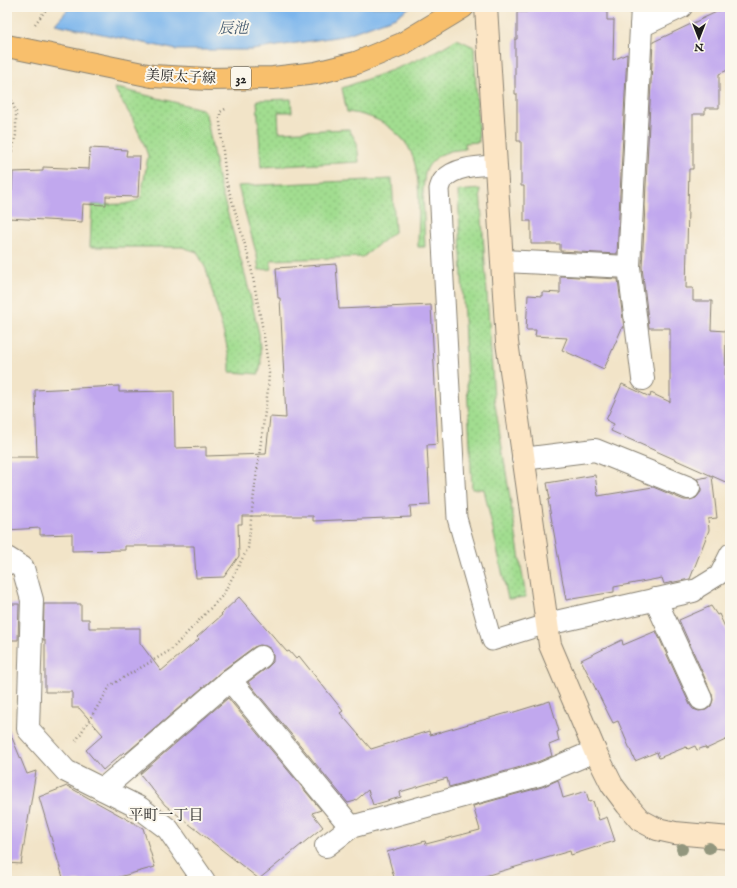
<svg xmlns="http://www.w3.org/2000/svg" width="737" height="888" viewBox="0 0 737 888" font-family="'IM FELL English','Noto Serif JP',serif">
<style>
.green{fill:url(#green-dots);stroke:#5f7c56}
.water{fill:#7bb5ec;stroke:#4c6884}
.building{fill:#c1a8ee}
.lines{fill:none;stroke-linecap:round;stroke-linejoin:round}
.lane-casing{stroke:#878072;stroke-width:21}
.street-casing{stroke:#878072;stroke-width:24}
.secondary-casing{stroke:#878072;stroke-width:24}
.primary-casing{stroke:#878072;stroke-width:24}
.path{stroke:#878072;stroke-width:2.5;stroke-dasharray:1 3;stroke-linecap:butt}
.lane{stroke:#fff;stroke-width:19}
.street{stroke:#fff;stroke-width:22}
.secondary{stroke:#fce5c4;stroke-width:22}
.primary{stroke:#f8bf6c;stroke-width:22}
.tree{fill:#92967d}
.labels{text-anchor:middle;stroke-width:4;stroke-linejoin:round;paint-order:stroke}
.shield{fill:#fbf7ec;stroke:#5f5e5a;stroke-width:1}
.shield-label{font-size:13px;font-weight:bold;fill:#1c1c1c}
.street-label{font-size:14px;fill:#1c1c1c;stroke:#fbf7ec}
.water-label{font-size:15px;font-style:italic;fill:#42596f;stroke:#fbf7ec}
.neighbourhood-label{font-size:15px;fill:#1c1c1c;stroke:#fbf7ec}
</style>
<defs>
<pattern id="green-dots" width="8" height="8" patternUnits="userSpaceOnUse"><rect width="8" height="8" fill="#a2dd90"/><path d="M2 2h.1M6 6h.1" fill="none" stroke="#8bbd7c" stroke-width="1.8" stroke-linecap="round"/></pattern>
</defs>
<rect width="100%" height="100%" fill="#fbf7ec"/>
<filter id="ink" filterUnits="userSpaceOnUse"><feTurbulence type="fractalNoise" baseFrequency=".025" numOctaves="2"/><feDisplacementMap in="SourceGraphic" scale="8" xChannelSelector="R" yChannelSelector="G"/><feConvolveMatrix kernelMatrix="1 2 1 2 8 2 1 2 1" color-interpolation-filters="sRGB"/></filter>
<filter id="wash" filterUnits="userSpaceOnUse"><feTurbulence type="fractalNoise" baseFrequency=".012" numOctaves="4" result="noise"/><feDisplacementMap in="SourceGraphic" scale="16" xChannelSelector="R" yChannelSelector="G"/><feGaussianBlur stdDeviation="0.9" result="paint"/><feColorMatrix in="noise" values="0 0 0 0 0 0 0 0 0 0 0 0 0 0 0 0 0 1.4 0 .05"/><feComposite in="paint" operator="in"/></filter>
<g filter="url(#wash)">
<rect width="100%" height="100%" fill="#f2e4c8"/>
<g class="green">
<path d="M457,39L474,47L479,142L465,143V149L450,151L438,156L429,165L425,172L423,190L425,247H418C418,218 424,166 405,142C402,138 398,135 394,131C381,119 364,114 347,112L342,88C381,74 422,61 457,39Z"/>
<path d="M114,88L121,89L202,109L206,114L219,183L246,278L259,334L261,363L259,374L230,372V363L226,342L206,269L197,252L182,247H90L92,205L125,204L136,201L141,197L148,156L144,144L132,118Z"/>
<path d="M291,99L292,112H278L279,132L349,129L357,143L359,162L261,167L257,100Z"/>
<path d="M392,179L395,231L363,257L271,260V269L259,270L257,256L238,186Z"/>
<path d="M480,189L494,398L526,597L508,599L484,489H472L458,191Z"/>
</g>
<path class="water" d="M70,7H410L396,17L342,36L252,50H177L55,24Z"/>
<g id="blocks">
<g class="building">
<path d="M527,7H570V8L607,9V20H614L613,60L627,54L617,254L560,251V244H531V221H524V186H521V141H517V94H515V39H517V12H527Z"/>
<path d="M727,7H730V69L719,74V108H705V114H693V169H689L686,288H693V301H712L711,330L726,331L725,381L730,383V484L611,431L614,424L606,420L622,384L650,397L651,393L670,402V328H649L642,267L653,42Z"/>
<path d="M90,148L127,150L126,156H140L138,197L106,196V205L83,204L82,222L8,218L10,190L12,191L13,172L43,171V167L89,169Z"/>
<path d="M336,264L339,309L431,305L438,444L427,445L430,505L410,506L411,517L313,521V516H242V524H238L239,556L224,577L196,578L194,546H125V550L72,551V534L40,535V528L7,530V457H37L35,390L119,386V392L174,391L175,448L206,447V456L266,454L270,417L286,418L280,298H278L276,268Z"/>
<path d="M560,276L618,279L624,328H622L604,369L562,350L567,338L535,336L536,330H526L528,295L542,296V292L560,293Z"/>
<path d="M595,475L598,496L653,487L684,500H690L696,498L701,492V486L697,479L712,476L717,518L708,519L709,530L690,579L664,584L662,578L614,587V592L566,600L548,500L550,499L547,483Z"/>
<path d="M239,597L287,652L289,651L296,659L299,656L343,711L340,713L371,749L429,731L430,735L511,712V713L550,701L559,731L557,732L559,741L549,745L552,756L535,763L449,787L447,778L400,792L401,797L373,805L368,790L355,801L348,803L248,682L268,667L273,662V655L271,649L266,646L260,645L254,647L223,670L125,754L124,752L103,770L86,750L103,735L79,708H72V692H45V640H43L44,604H81V619H89V628H140V643L161,671L199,639L197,637L222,615L221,614Z"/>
<path d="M7,604H19L18,640H7Z"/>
<path d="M711,606L717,615L719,614L730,638V738L706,749L705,747L697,750L695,746L688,749L686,747L659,758L657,752L635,761L618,721L613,723L581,660L622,640L623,645L656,631L690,705L693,709L699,711L706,710L711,706L713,700L712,694L679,620Z"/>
<path d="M228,698L321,810L312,813L323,827L259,879L165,805L140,774Z"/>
<path d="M8,728L27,774L36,771L21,864L7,863Z"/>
<path d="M558,780L563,798L586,791L589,802L593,801L599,820L607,817L615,841L571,855L570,851L468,881H395L387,852L425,841L426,844L480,830L473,806L542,787Z"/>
<path d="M67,786L143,828L155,867L105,881H64L39,797Z"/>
</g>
</g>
</g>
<g filter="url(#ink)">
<use href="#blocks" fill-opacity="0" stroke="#878072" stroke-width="1"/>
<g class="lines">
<g class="lane-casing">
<g id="lane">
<path d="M496,165C479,166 455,166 443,180C441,182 440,186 439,189L457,518L492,641L547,624"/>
<path d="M693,591L719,575L730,553"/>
</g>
</g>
<g class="street-casing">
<g id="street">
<path d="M642,7L629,267L643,379"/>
<path d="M641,26L681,7"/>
<path d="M502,261L629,267"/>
<path d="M523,459L595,450L689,488"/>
<path d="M7,558L23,568L32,600L28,729L66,771L140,808L168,829L204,881"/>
<path d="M655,599L701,699"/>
<path d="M547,624L693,591"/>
<path d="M230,680L351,827"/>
<path d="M103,789L230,680L261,657"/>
<path d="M326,846L351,827L539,775L595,751"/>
</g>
</g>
<g class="secondary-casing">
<path id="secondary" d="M486,7L507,342L550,645L595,751L612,785L627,805L640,820L657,829L675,833L730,838"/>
</g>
<g class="primary-casing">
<path id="primary" d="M7,46L152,76L208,79L273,78L316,73L356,63L402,44L463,7"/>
</g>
<g class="path">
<path d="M35,24L48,7"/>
<path d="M7,89L16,112V135L7,171"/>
<path d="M76,741L111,685L171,650L223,595L248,548L253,501L268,389L269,373L264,336L250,262L226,180L220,122V112L227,108"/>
</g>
<use href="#lane" class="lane"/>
<use href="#street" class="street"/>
<use href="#secondary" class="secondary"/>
<use href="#primary" class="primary"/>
</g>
<g class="tree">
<circle cx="709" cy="848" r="6"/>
<circle cx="682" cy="849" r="6"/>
</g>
</g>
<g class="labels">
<rect class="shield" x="231" y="67" width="20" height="22" rx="3"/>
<g class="shield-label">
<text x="241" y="83">32</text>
</g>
<g class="street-label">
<text transform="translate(181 76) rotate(3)" y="5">美原太子線</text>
</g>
<g class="water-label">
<text x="233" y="33">辰池</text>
</g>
<g class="neighbourhood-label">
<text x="166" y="820">平町一丁目</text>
</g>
</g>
<rect width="737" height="888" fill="none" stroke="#fbf7ec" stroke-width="24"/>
<g transform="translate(699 38) rotate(180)" stroke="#fbf7ec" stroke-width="3" paint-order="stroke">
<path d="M0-3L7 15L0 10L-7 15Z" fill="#1c1c1c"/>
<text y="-6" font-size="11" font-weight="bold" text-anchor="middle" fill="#1c1c1c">N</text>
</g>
</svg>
